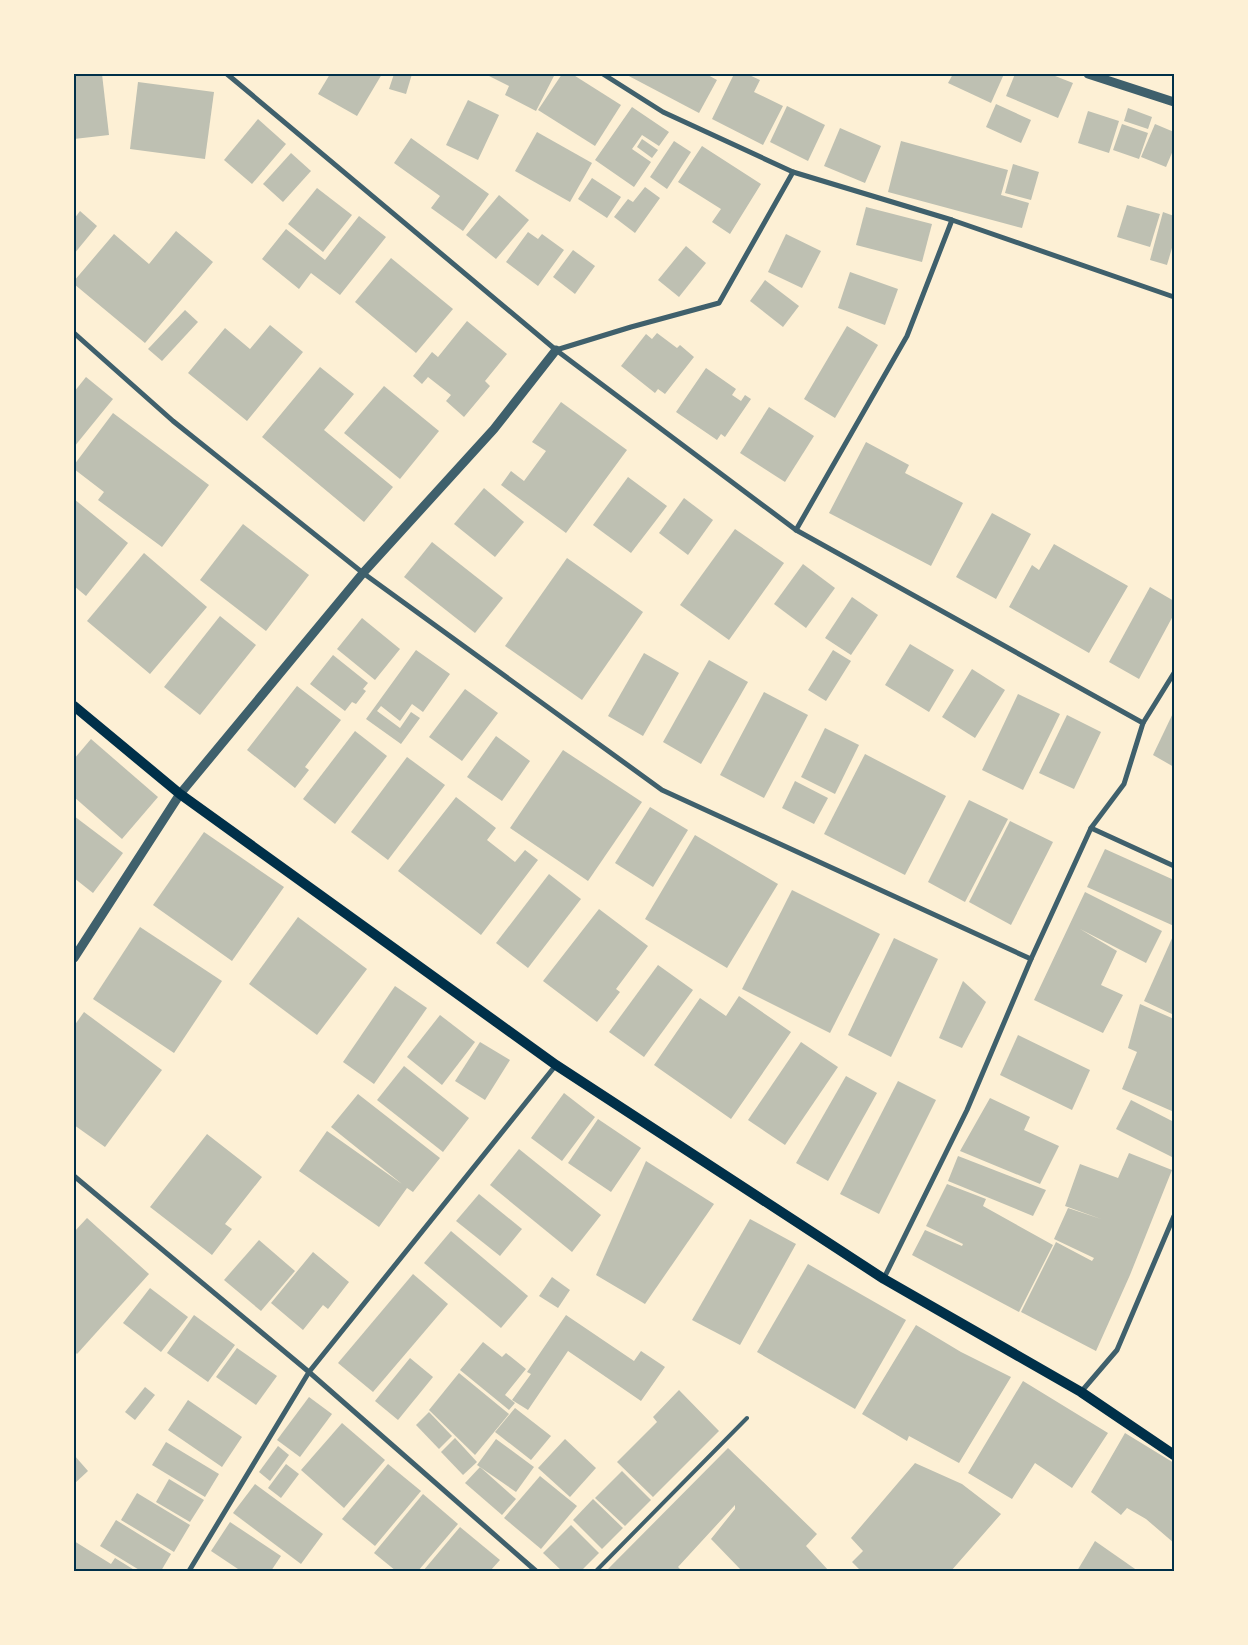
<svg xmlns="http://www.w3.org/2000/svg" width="1248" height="1645" viewBox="0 0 1248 1645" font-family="'Source Sans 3',sans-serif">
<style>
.building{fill:#bec0b2}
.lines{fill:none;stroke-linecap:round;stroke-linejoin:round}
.service{stroke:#3f606c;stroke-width:4}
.minor{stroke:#3f606c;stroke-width:5}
.tertiary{stroke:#3f606c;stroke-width:9}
.secondary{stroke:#003049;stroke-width:10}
.neatline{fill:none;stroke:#003049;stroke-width:2}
</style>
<rect width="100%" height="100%" fill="#fdf0d5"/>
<g class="building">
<path d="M74,74H102L109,135L74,139Z"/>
<path d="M330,74H382L357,116L318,94Z"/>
<path d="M394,74H412L406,94L389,89Z"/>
<path d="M485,74H555L536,111L505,95L509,86Z"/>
<path d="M562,74H572L621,105L595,146L538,110Z"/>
<path d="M625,74H706L717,80L699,113Z"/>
<path d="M734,74H747L760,80L754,92L783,106L763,145L712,119Z"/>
<path d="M953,74H1004L991,103L948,83Z"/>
<path d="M1015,74H1050L1073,83L1058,118L1006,96Z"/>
<path d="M138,82L214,92L205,159L130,149Z"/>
<path d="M468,100L499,115L478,160L446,145Z"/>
<path d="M996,104L1031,120L1021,143L986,127Z"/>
<path d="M787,106L825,125L808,161L770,142Z"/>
<path d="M632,107L669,132L659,146L642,135L632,149L651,162L634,187L595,160Z"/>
<path d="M1128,108L1152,117L1148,129L1124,121Z"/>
<path d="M1088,111L1119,121L1109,153L1078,143Z"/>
<path d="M258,119L286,144L252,184L224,160Z"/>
<path d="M1122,124L1148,133L1139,159L1113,150Z"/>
<path d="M1155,124L1174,132V148L1166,167L1141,157Z"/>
<path d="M840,128L881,146L865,183L824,166Z"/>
<path d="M537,132L592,163L570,202L515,171Z"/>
<path d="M411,138L489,194L463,231L431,208L440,196L394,163Z"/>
<path d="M642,139L658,150L652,158L637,147Z"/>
<path d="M674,141L691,152L667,189L650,177Z"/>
<path d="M901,141L1008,170L1001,195L1029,203L1022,228L888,192Z"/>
<path d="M702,146L761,184L730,234L712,222L721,209L678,182Z"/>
<path d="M291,153L311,171L283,202L263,184Z"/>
<path d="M1013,164L1039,172L1031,200L1005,193Z"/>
<path d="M592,178L621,197L607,218L578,199Z"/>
<path d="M645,187L660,198L635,233L614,217L628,199L633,202Z"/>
<path d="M317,188L352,215L323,252L288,224Z"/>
<path d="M499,195L529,220L496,259L466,235Z"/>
<path d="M1127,205L1160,214L1150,247L1117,237Z"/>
<path d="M866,207L932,224L922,262L856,245Z"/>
<path d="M80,211L97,226L74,254V219Z"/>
<path d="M1163,212L1174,216V241L1167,265L1150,260Z"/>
<path d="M359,216L386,237L340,295L311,273L299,289L262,259L286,229L325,260Z"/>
<path d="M176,231L213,262L145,343L74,284V281L114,234L149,264Z"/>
<path d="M528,232L538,239L542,234L564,250L538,286L506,262Z"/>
<path d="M786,234L821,251L802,288L768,272Z"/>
<path d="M686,246L706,263L679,297L658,280Z"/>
<path d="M573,250L595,266L575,294L553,277Z"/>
<path d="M391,258L453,309L416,353L355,302Z"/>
<path d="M850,272L898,289L885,325L838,308Z"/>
<path d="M765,280L799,306L783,327L750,301Z"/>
<path d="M185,310L198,322L162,361L148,349Z"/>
<path d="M467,321L507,354L485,381L490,386L464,417L446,401L451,395L428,377L422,384L413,376L432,352L438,357Z"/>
<path d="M270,325L303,352L247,421L188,373L225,328L250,349Z"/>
<path d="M847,326L878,345L835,418L804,399Z"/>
<path d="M657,333L677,348L680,345L694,357L665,394L658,389L655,393L621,366L646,334L652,339Z"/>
<path d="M320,367L354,394L324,430L393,487L364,522L262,437Z"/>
<path d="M706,368L736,389L732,395L741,401L745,395L751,399L725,437L721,434L717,440L676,412Z"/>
<path d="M86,377L113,399L74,447V392Z"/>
<path d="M384,386L439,431L400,479L344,433Z"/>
<path d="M561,402L627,450L566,533L501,485L511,471L524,481L546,451L532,442Z"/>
<path d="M769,407L814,436L785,482L740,453Z"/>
<path d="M113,413L209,485L162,547L98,500L104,492L74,469V465Z"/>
<path d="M866,442L909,465L905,473L963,503L931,566L829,513Z"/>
<path d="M628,477L667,506L631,553L593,525Z"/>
<path d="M484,488L524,522L495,557L454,524Z"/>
<path d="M684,498L713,520L688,555L659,533Z"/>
<path d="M74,499L128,543L86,596L74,586Z"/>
<path d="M992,513L1031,534L996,599L956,577Z"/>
<path d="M243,524L309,575L266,631L200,580Z"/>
<path d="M735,529L784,563L729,640L680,605Z"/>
<path d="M432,542L503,598L475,633L404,577Z"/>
<path d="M1054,544L1128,586L1089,653L1009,607L1032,565L1039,570Z"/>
<path d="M144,553L207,607L150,674L87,621Z"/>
<path d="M567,558L643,612L582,700L505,646Z"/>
<path d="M803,564L835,588L806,628L774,604Z"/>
<path d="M1150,587L1174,601V614L1139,679L1109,662Z"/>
<path d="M852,597L878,615L851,655L825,638Z"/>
<path d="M220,616L256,645L200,715L164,687Z"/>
<path d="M362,618L400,649L375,680L337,649Z"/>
<path d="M910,644L954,670L929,712L885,685Z"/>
<path d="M416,650L450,674L423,712L412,704L400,721L381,706L377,711L400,728L411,712L420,718L401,744L366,719Z"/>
<path d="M833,650L851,661L826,701L808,690Z"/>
<path d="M644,653L679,673L643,736L608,716Z"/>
<path d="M333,655L368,683L363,689L366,691L356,704L352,702L345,711L310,684Z"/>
<path d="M709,660L748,682L701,764L663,742Z"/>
<path d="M972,669L1005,690L975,738L942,717Z"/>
<path d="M297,686L341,720L305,767L309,770L295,788L247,750Z"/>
<path d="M465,689L498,713L462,761L429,737Z"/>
<path d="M764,692L808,715L764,798L720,775Z"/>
<path d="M1018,694L1060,714L1023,790L982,770Z"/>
<path d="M1174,711V767L1153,755Z"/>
<path d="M1067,715L1101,732L1074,789L1039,773Z"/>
<path d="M825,728L859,745L835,794L801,777Z"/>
<path d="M355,731L387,756L335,824L303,799Z"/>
<path d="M496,736L530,761L502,801L467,777Z"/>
<path d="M91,739L158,797L122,839L74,797V759Z"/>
<path d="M563,750L642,802L588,881L510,828Z"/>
<path d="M865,754L946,796L905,875L824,834Z"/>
<path d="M407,757L445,785L388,860L351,832Z"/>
<path d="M795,781L828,798L814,824L782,808Z"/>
<path d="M456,797L496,828L487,840L515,862L525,850L538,860L481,935L398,871Z"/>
<path d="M969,800L1008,819L965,902L928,882Z"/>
<path d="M650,807L688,830L653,887L615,863Z"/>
<path d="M74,816L123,853L93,893L74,878Z"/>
<path d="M1010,821L1053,842L1011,925L969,902Z"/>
<path d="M204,832L284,887L232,961L153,905Z"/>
<path d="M695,835L778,884L727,968L645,919Z"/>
<path d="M1105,849L1174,880V926L1087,887Z"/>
<path d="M549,874L581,899L528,968L496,943Z"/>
<path d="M792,890L880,934L830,1033L742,989Z"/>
<path d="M1085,892L1162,931L1146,963L1080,929L1117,951L1101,985L1123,995L1103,1033L1034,1000Z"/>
<path d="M599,909L648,946L616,989L620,992L597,1022L543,981Z"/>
<path d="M298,917L367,969L317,1035L249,984Z"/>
<path d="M140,927L222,981L174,1053L93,999Z"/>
<path d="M1173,936H1174V1015L1144,1001Z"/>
<path d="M894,938L938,959L891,1057L848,1035Z"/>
<path d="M658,965L693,990L644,1057L609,1032Z"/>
<path d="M963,981L986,1002L962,1048L939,1038Z"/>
<path d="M395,986L427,1008L374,1084L343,1062Z"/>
<path d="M739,996L791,1032L731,1119L654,1065L700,998L726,1016Z"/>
<path d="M1140,1004L1174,1019V1112L1122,1089L1137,1052L1128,1048Z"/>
<path d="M84,1012L162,1070L105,1147L74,1125V1026Z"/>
<path d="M440,1015L475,1042L442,1085L407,1057Z"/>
<path d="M1018,1035L1090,1070L1072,1110L1000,1075Z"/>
<path d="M480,1042L510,1060L485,1100L455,1081Z"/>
<path d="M801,1042L838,1067L785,1145L748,1120Z"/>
<path d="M404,1066L469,1118L443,1152L377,1100Z"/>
<path d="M846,1076L877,1093L828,1181L796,1163Z"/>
<path d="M898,1081L936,1100L879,1214L840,1194Z"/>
<path d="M564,1093L595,1117L562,1161L531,1138Z"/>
<path d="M358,1094L440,1158L413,1192L407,1188L379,1227L299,1171L327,1131L402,1184L331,1127Z"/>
<path d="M990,1098L1030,1117L1024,1130L1059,1146L1040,1184L960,1151Z"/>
<path d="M1131,1100L1174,1122V1158L1116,1129Z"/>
<path d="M598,1119L641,1148L611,1192L568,1163Z"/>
<path d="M207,1134L262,1177L225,1224L232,1229L212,1255L150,1207Z"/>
<path d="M519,1149L601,1215L572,1252L490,1185Z"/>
<path d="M1129,1153L1172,1170L1130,1275L1096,1351L1021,1312L1056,1242L1092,1261L1094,1258L1054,1239L1068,1208L1101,1219L1065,1206L1080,1164L1118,1178Z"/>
<path d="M958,1156L1046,1190L1033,1216L948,1181Z"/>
<path d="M646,1161L714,1204L645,1304L596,1275Z"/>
<path d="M947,1184L986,1199L983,1206L1053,1245L1019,1312L912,1255L925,1230L962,1246L963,1244L926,1226Z"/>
<path d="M479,1194L522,1229L500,1256L456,1221Z"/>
<path d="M87,1218L149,1274L77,1354L74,1351V1232Z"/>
<path d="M750,1219L796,1244L740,1345L692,1320Z"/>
<path d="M451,1231L528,1296L501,1328L424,1263Z"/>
<path d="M259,1240L295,1271L261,1311L224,1280Z"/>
<path d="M313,1252L349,1282L328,1309L323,1305L303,1330L271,1303Z"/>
<path d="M808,1264L906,1320L855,1409L757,1352Z"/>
<path d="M413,1274L448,1304L373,1392L338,1363Z"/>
<path d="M552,1277L570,1290L558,1308L539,1296Z"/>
<path d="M150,1288L188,1317L161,1352L123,1323Z"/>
<path d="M194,1315L235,1345L208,1382L167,1353Z"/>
<path d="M566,1315L634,1361L641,1351L665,1367L641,1401L568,1351L528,1410L512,1400L531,1374L527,1372Z"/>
<path d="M916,1325L961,1352L1011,1377L959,1463L909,1436L907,1441L862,1414Z"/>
<path d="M483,1342L502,1357L506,1353L526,1369L505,1395L515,1403L509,1410L460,1370Z"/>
<path d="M237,1348L277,1376L256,1405L216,1377Z"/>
<path d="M410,1358L433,1377L398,1420L375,1401Z"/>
<path d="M459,1373L509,1414L475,1455L429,1410Z"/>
<path d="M1023,1381L1108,1433L1072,1488L1035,1463L1012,1499L968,1473Z"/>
<path d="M145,1387L155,1395L135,1420L125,1412Z"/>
<path d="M679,1390L719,1431L653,1497L617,1462L657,1422L653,1417Z"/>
<path d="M309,1397L332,1414L300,1457L277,1440Z"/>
<path d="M188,1400L242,1437L222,1467L168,1430Z"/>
<path d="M515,1408L551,1436L531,1460L495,1432Z"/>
<path d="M429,1412L452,1436L439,1449L416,1425Z"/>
<path d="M342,1423L385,1460L344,1508L301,1470Z"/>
<path d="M1125,1433L1174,1463V1543L1146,1519L1127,1508L1121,1515L1091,1492Z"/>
<path d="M455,1438L477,1462L463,1475L441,1452Z"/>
<path d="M496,1439L534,1467L516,1492L477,1465Z"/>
<path d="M565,1439L596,1468L570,1497L538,1468Z"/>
<path d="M166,1442L219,1474L205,1497L152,1465Z"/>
<path d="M278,1446L289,1455L270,1481L259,1472Z"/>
<path d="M728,1448L817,1534L806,1546L829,1571H742L711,1539L735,1509V1505L678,1567L682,1571H606Z"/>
<path d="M74,1455L88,1471L74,1484Z"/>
<path d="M915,1463L962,1484L1001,1514L951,1571H861L852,1562L863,1551L851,1538Z"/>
<path d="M286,1464L299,1474L281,1498L268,1488Z"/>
<path d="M388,1464L421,1491L375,1546L342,1519Z"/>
<path d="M480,1467L516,1499L502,1515L465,1483Z"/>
<path d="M622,1471L651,1500L625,1526L595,1498Z"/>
<path d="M540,1476L577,1506L541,1549L504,1518Z"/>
<path d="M169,1479L204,1500L190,1522L156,1502Z"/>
<path d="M255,1484L323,1534L301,1564L233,1513Z"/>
<path d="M137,1493L190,1525L174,1552L121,1520Z"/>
<path d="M423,1494L458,1524L418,1571H396L374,1553Z"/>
<path d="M593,1499L623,1528L602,1549L573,1520Z"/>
<path d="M116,1520L171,1554L161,1571H141L100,1546Z"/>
<path d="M230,1522L281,1556L271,1571H241L211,1551Z"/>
<path d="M571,1525L599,1553L581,1571H562L543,1553Z"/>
<path d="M460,1527L500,1560L490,1571H423Z"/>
<path d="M74,1541L111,1564L115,1558L136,1571H74Z"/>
<path d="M1095,1541L1138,1571H1077Z"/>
</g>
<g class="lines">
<path class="service" d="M596,1571L747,1418"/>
<g class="minor">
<path d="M227,74L556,350L796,530L1143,723"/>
<path d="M603,74L663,112L793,172L952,220L1174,297"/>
<path d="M74,333L173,421L363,573L662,790L1031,959"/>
<path d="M556,350L631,327L719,303L793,172"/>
<path d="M796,530L907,336L952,220"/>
<path d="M1091,828L1174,866"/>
<path d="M74,1176L309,1372L536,1571"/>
<path d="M884,1278L967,1110L1031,959L1091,828L1124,784L1143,723L1174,673"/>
<path d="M1081,1392L1117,1350L1174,1216"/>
<path d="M189,1571L309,1372L556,1065"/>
</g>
<g class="tertiary">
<path d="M1088,74L1174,102"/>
<path d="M74,958L180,794L363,573L494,429L556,350"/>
</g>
<path class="secondary" d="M74,706L180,794L556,1065L884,1279L1081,1392L1174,1455"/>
</g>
<rect width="1248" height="1645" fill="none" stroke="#fdf0d5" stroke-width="150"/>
<rect x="75" y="75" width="1098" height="1495" class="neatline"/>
</svg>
